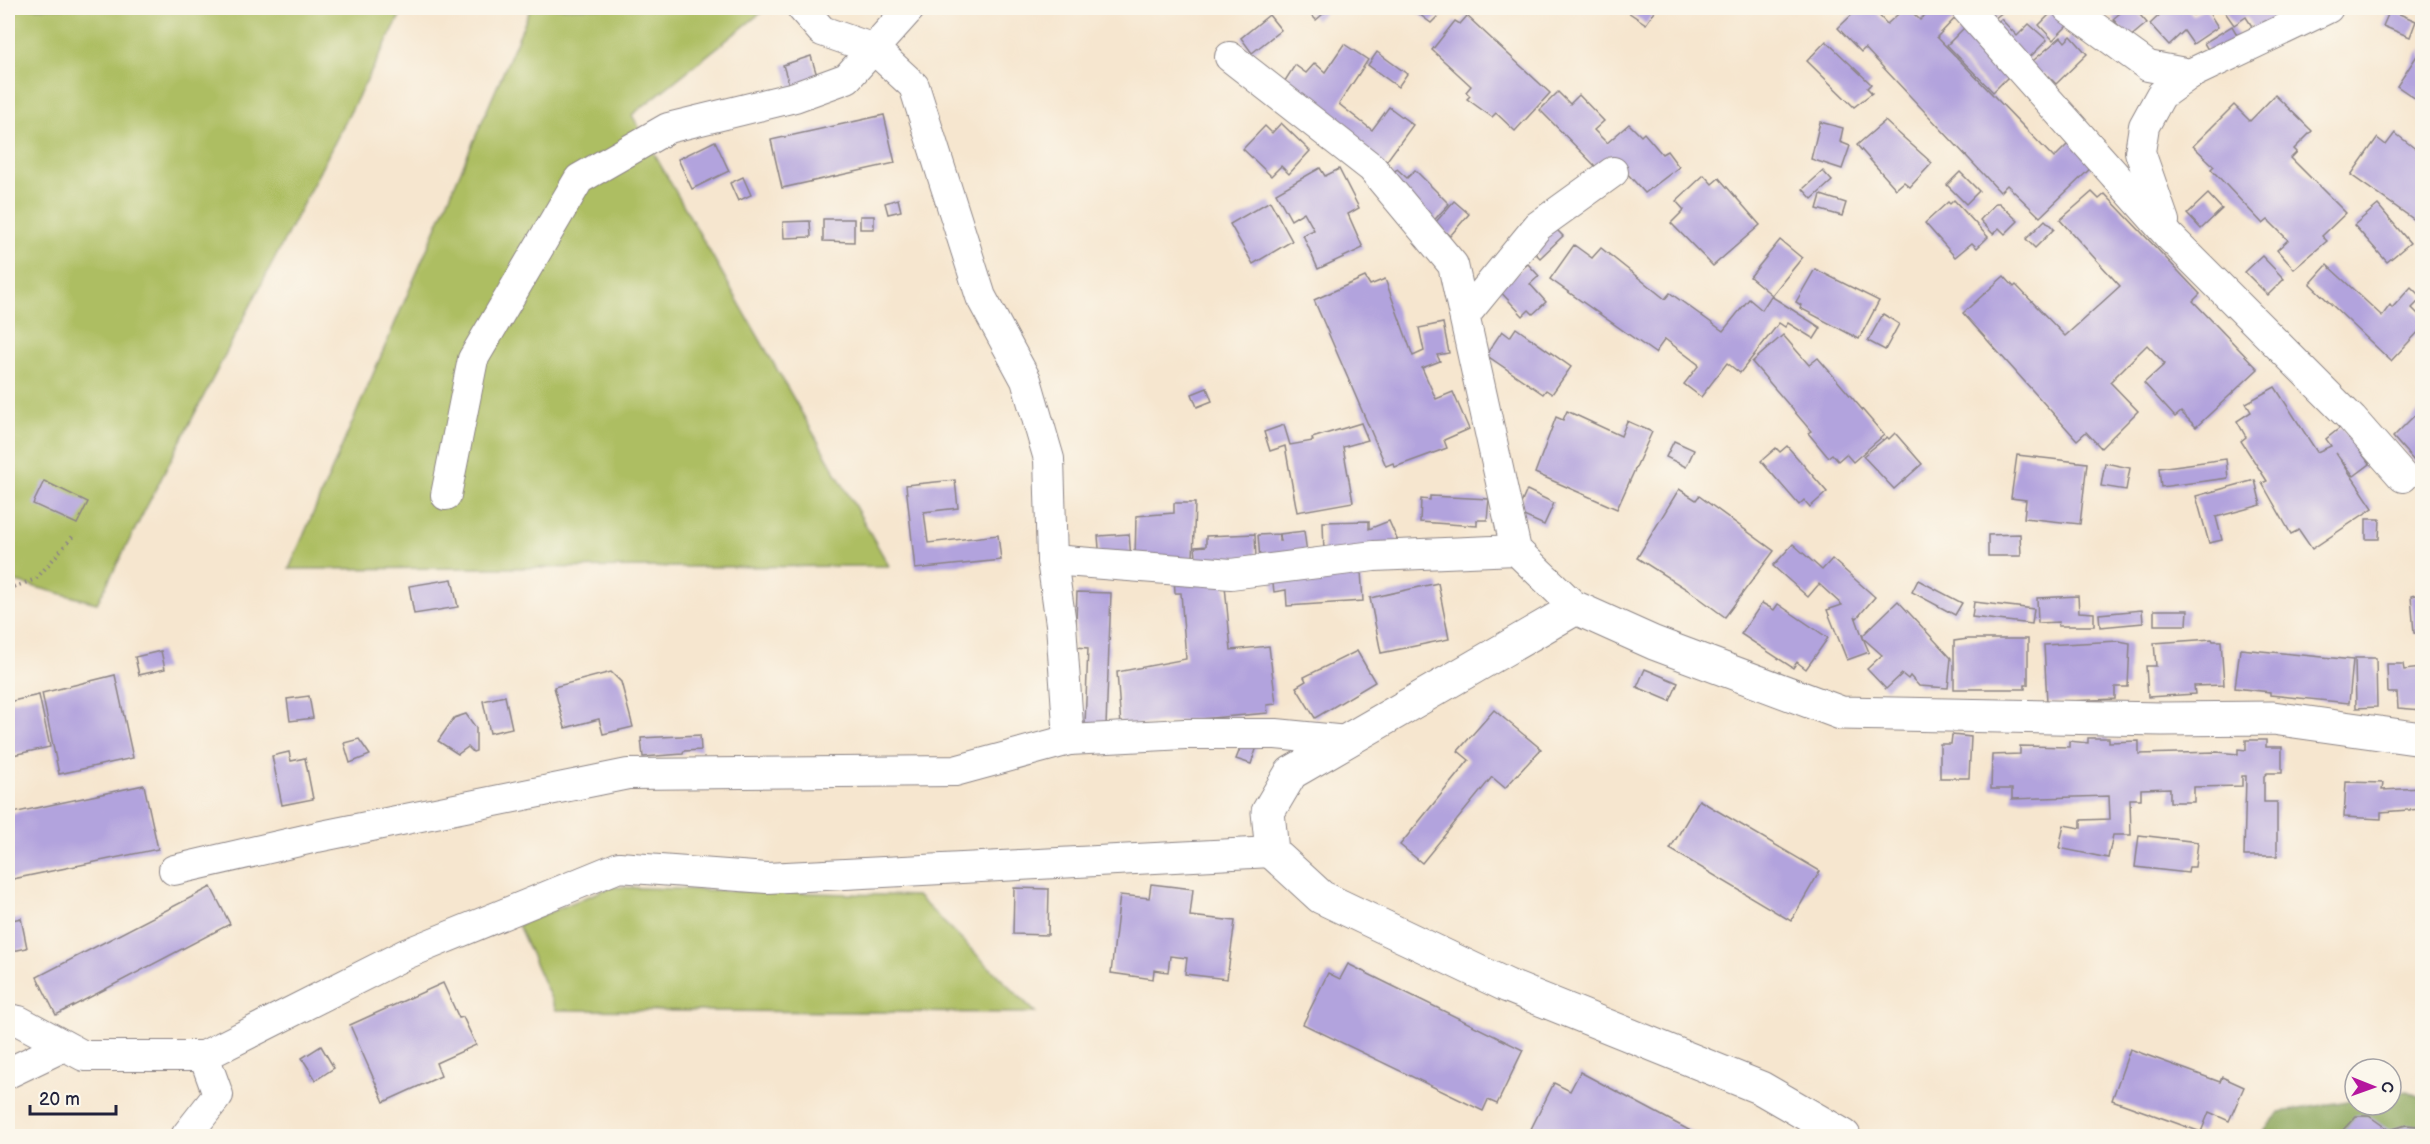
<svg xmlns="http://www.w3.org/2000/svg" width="2430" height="1144" viewBox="0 0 2430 1144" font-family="'Balsamiq Sans',sans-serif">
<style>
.green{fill:#adbe62;stroke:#68704e;stroke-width:1.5}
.forest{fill:#8aa558;stroke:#56644a;stroke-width:1.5}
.building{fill:#b2a3dd}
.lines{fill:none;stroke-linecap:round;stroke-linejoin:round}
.minor-casing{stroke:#8c8485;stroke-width:32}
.tertiary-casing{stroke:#8c8485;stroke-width:35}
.path{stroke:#8c8485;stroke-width:4;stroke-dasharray:1.5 4.5;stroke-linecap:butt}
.minor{stroke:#fff;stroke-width:30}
.tertiary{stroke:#fff;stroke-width:33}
</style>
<rect width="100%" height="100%" fill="#fbf7ec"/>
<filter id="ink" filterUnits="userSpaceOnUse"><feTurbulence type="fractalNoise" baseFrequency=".0167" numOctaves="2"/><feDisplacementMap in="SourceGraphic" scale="12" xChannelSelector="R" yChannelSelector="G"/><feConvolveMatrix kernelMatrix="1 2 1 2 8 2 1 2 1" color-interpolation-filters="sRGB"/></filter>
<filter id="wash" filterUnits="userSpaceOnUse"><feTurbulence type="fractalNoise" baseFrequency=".008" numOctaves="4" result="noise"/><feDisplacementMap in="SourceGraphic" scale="24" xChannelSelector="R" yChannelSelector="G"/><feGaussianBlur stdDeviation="1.35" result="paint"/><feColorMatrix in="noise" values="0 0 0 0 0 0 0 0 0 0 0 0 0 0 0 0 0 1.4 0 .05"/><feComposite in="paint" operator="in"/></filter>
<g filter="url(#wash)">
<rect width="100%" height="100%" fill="#f6e6cf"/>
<g class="green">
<path d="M8,8H404L97,603L8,580Z"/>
<path d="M531,8H767L632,115L889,566L289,569Z"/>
<path d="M611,887L917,896L1036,1013L556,1010L518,925Z"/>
</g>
<path class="forest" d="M2407,1091L2422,1098V1136H2259L2280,1112L2355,1100V1105H2391V1094Z"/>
<g id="blocks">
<g class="building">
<path d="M1305,8H1330L1316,20Z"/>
<path d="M1411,8H1446L1431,23Z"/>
<path d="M1622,8H1657L1646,24Z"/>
<path d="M1859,8H1872L1887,24L1905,8H1908L1920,20L1932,8H1956L1961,12L1937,37L2054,158L2072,140L2095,164L2040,217L2007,185L2000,192L1865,48L1861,52L1838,28Z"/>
<path d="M1975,8H2001L2004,11L1994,19Z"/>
<path d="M2126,8H2134L2147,23L2129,38L2113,19Z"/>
<path d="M2167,8H2186L2193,15L2206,8L2218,27L2193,44L2184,31L2169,45L2150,24Z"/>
<path d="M2222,8H2293L2255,31L2246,17L2234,25Z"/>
<path d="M2390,10L2416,21L2410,37L2383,26Z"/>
<path d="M2053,11L2067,26L2053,40L2039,25Z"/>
<path d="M1269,15L1281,30L1252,53L1241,38Z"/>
<path d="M1467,16L1550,93L1515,131L1496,113L1492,117L1467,99L1470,96L1466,92L1471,86L1432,50L1455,21L1460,24Z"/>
<path d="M2001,19L2017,36L2029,24L2047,40L2024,63L1991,28Z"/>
<path d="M1969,23L2015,70L1993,92L1947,45Z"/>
<path d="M2232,26L2239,38L2211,55L2204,43Z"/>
<path d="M2071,36L2087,54L2056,84L2045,73L2038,78L2028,65L2061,37L2065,42Z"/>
<path d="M1826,41L1871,84L1867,88L1872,93L1854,107L1807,61Z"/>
<path d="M1344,44L1368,60L1339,104L1372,130L1389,107L1413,125L1380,170L1281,87L1295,65L1306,73L1315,63L1325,72Z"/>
<path d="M2422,48V103L2397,86Z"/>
<path d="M1377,52L1407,74L1398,87L1368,65Z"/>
<path d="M811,56L818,79L790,88L783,65Z"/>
<path d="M1558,92L1570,104L1579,95L1604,121L1594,130L1607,143L1629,124L1641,136L1644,133L1662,154L1667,151L1679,167L1645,193L1614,159L1615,157L1600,171L1540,110Z"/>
<path d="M2275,95L2312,131L2294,149L2297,152L2291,158L2346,213L2322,236L2327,241L2294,269L2277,250L2288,240L2268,220L2263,224L2211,169L2214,166L2193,146L2234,105L2250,121Z"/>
<path d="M884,115L895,163L782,188L771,140Z"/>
<path d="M1885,121L1932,163L1910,187L1904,182L1896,189L1857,145Z"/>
<path d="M1820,122L1843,128L1840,142L1850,146L1842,169L1811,159Z"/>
<path d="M1281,123L1310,151L1289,174L1281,166L1271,176L1243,149L1265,126L1272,133Z"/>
<path d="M2395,133L2422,154V225L2351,175L2377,138L2386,145Z"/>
<path d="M715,141L729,171L692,189L678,159Z"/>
<path d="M1320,168L1325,176L1339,169L1359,208L1348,214L1363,248L1318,269L1303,235L1314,230L1304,212L1291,220L1276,193Z"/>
<path d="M1397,169L1407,178L1415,170L1449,204L1426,229L1380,187Z"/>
<path d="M1823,171L1832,181L1812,199L1803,189Z"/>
<path d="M1960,172L1979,191L1966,204L1947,185Z"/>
<path d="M1704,175L1712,184L1719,178L1760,225L1713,266L1671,223L1684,210L1676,201Z"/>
<path d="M743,177L751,195L738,201L730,183Z"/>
<path d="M2092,192L2099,199L2105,194L2200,294L2193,301L2258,369L2196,427L2181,412L2175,417L2144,383L2165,364L2147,345L2110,382L2138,411L2101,448L2086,432L2077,440L1963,313L2004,276L2014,287L2016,285L2065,336L2120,286L2060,220Z"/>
<path d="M2208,194L2222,209L2201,229L2187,214Z"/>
<path d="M1821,195L1846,203L1842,216L1817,209Z"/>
<path d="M898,199L901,211L888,214L885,203Z"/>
<path d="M1954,200L1988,237L1977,248L1972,243L1955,257L1925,223L1948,202L1950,204Z"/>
<path d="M1270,201L1292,241L1253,264L1230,224Z"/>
<path d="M1454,201L1469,214L1450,236L1435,223Z"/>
<path d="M1996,203H1999L2018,221L2005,234L1999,228L1993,234L1980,220Z"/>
<path d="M2378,205L2410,243L2387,262L2354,225Z"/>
<rect x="860" y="216" width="14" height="13"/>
<path d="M823,219H854V242L823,241Z"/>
<path d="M2045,220L2054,229L2035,248L2026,239Z"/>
<path d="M810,221L811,237L784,238L783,222Z"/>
<path d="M1553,226L1563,236L1540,258L1535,253Z"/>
<path d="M1780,240L1802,258L1772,295L1750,277Z"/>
<path d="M1574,245L1592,258L1601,248L1665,299L1670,293L1723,331L1749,299L1762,310L1771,296L1821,328L1814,339L1788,323L1785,327L1779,323L1740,373L1727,363L1701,397L1684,384L1699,365L1665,339L1655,353L1550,279Z"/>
<path d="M2262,256L2284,279L2268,295L2245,272Z"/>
<path d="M1528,264L1539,276L1530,284L1546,302L1533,314L1529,310L1523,316L1498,289Z"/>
<path d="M2327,265L2382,316L2390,305L2392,308L2411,287L2422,298L2412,308L2422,318V328L2391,361L2310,284Z"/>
<path d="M1815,269L1879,301L1859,339L1800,308L1801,305L1796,302Z"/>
<path d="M1365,277L1370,285L1385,279L1413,356L1424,351L1419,328L1443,323L1449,353L1437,355L1440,361L1422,368L1436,399L1453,392L1469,429L1444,440L1447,448L1395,467L1393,463L1386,466L1314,300Z"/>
<path d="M1883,314L1899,324L1885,350L1868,341Z"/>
<path d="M1516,328L1571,367L1552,394L1546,390L1543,394L1486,355L1502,331L1510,337Z"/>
<path d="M1783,335L1809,365L1818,358L1884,435L1853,462L1846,454L1838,461L1832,454L1828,457L1808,433L1811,431L1752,362Z"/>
<path d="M2275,387L2317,452L2331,446L2326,439L2341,427L2370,464L2354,476L2336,453L2373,508L2312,549L2299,530L2291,534L2262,483L2267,481L2241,441L2246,437L2237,421L2251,412L2246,403Z"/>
<path d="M1207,388L1212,401L1197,407L1192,394Z"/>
<path d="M2422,408V470L2393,437Z"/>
<path d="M1567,411L1621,436L1627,421L1652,432L1617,509L1535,473L1556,417L1563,420Z"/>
<path d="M1361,423L1368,440L1343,447L1353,502L1297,512L1285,446L1270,451L1264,432L1284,425L1290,445L1313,441L1312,438Z"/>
<path d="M1895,433L1922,464L1894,489L1863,456L1887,437L1889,439Z"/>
<path d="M1674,441L1694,450L1686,467L1666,457Z"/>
<path d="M1787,446L1827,492L1810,507L1804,500L1799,505L1761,461L1776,448L1780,452Z"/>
<path d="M2017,455L2087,463L2080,524L2024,518L2026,500L2011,498Z"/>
<path d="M2226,459L2228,478L2161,487L2159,468Z"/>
<path d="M2105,463L2130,468L2126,490L2101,486Z"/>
<path d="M955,480L958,508L924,512L928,543L998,535L1001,560L915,569L906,485Z"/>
<path d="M2255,480L2261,505L2216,517L2222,540L2209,543L2196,496Z"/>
<path d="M44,481L88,502L77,524L33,504Z"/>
<path d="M1679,489L1696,500L1699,496L1774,551L1725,617L1691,592L1637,558Z"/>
<path d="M1527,490L1554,503L1544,525L1517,513Z"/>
<path d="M1430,496L1489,499L1487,520H1477V526L1420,522L1421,499L1430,500Z"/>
<path d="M1174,503H1195L1193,559L1135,561L1136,516L1174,513Z"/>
<path d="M2366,519H2380L2379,539H2366Z"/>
<path d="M1369,521V529L1389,521L1400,546L1324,554L1323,522Z"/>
<path d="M1304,531L1307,553L1260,559L1258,535L1279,534V541H1281L1280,534Z"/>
<path d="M1129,534L1131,558L1100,560L1098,536Z"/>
<path d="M1255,534L1256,559L1197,566L1195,547L1206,546V536Z"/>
<path d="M2020,534L2021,556H1988V535Z"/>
<path d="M1793,544L1822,570L1832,559L1875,597L1857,618L1855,616L1863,638V635L1898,601L1951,658L1948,688L1919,686L1910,676L1908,679L1902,674L1886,689L1867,669L1882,655L1863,638L1869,652L1847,660L1827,610L1842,605L1819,584L1808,597L1773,566Z"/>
<path d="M1361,571L1363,601L1287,606L1286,590L1274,592L1272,576Z"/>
<path d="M1224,575L1231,650L1269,646L1276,704L1267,705L1268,713L1121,726L1117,672L1186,659L1181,593H1175L1174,577Z"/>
<path d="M452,579L458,607L414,614L409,586Z"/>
<path d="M1918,580L1962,603L1955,615L1912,592Z"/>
<path d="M1438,583L1449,639L1381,653L1370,598Z"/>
<path d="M1077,592L1111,593L1106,726L1085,725L1088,648L1075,647Z"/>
<path d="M2415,595H2422V634L2414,633L2411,596Z"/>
<path d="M2078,596L2079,612L2094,613V626H2058L2059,622L2038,623L2037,598Z"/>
<path d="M1974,602L2034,609L2032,624L1972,617Z"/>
<path d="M1762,603L1774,610L1778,604L1828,638L1806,669L1797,662L1793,668L1741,634Z"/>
<path d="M2142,610L2143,623L2100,627L2099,614Z"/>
<path d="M2154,610H2188L2187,625H2154Z"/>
<path d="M1968,639H2028V685H2025V689H1954V641Z"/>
<path d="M2212,639L2213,641H2221L2224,685L2194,686L2195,694L2148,697L2146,666H2156L2154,643Z"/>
<path d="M2119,641L2130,643L2128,687H2115V699L2047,702L2044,645Z"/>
<path d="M2240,649L2353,660L2349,703L2270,695V692L2235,688Z"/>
<path d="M161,651L165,669L139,675L135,657Z"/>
<path d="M1357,651L1375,682L1315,718L1296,687L1306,681L1304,677Z"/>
<path d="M2355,658H2376L2377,707L2356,708Z"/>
<path d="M2387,664H2403L2404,670L2422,668V710L2398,708L2397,693H2388Z"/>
<path d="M1645,669L1678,683L1670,701L1637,687Z"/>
<path d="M611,672L621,682L633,727L603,734L599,719L565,728L554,687Z"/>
<path d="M115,675L133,758L59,774L42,693Z"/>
<path d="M39,695L50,747L8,756V702Z"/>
<path d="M309,696L313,718L290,721L287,699Z"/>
<path d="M505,696L512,728L490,733L483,701Z"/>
<path d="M1494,710L1541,749L1505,788L1492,777L1422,863L1400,845L1469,760L1458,751Z"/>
<path d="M466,714L476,728V751L473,752L468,747L458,754L438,741L454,718Z"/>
<path d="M700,735L701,750L684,751L683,754L643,757L641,738Z"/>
<path d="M1952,735L1971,737L1969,778H1940V744H1951Z"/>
<path d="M1245,736L1259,741L1251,764L1236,759Z"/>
<path d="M2088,738H2109V742L2139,741V754L2217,752L2238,754V749L2246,750V740H2266V747H2282V773H2267L2264,776V802H2277V856H2244L2246,776H2242V786L2194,787V802H2170V788L2141,789V799H2130L2131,835H2113L2108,858L2059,848L2064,825L2081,828V820L2110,819L2109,796L2012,799V789H1991L1992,755L2020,754V746L2069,747V741L2088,743Z"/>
<path d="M359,739L370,755L350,763L344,743Z"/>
<path d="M289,752L291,761L305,758L313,799L282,805L272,756Z"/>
<path d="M2346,782L2383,783L2382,790L2422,788V809L2381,812V819L2344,817Z"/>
<path d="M144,785L158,849L8,880V814Z"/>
<path d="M1699,800L1820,871L1791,921L1670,849Z"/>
<path d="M2139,835L2198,842L2195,867H2189L2188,873L2135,867Z"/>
<path d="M1151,884L1193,889L1190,916L1235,921L1227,979L1185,974L1187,958L1170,956L1168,972L1154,970L1153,979L1111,973L1120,895L1149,898Z"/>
<path d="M211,887L230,924L56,1015L37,977Z"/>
<path d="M1014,888L1049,889L1048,935L1013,934Z"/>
<path d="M21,918L27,948L8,952V921Z"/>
<path d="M1348,964L1523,1050L1497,1104L1488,1100L1483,1111L1303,1024L1328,973L1340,979Z"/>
<path d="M443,983L459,1018L463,1017L476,1045L436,1063L441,1076L384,1102L350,1025Z"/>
<path d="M321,1046L334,1068L316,1080L302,1058Z"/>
<path d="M2130,1049L2220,1082L2222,1077L2244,1087L2229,1121L2209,1112L2201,1132L2112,1100Z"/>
<path d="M1580,1072L1700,1136H1546L1531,1129L1554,1083L1570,1091Z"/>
<path d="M2356,1116H2369L2389,1130L2406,1125L2420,1126L2422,1136H2346L2341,1132Z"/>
</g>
</g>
</g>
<g filter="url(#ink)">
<use href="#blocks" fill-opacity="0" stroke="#8c8485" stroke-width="1.5"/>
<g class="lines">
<g class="minor-casing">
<g id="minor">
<path d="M802,8L822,31L874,49L914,86L981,297L1026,380L1049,459L1052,560L1061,624L1069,740"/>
<path d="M1966,8L2169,236L2352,419L2403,477"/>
<path d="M2068,8L2148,66L2190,74L2328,8"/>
<path d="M1230,57L1372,168L1453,265L1516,550L1576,608"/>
<path d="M2164,221L2140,152L2144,126L2161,95L2190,74"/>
<path d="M1465,315L1538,226L1613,172"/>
<path d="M446,495L473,359L579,179L668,128L795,97L847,78L910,8"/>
<path d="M1052,560L1231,574L1374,556L1516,550"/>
<path d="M174,870L317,837L628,774L955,771L1069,740L1185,734H1276L1347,741"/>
<path d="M8,1019L19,1021L84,1056H204"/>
<path d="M8,1073L64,1046"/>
<path d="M186,1136L218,1095L204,1056L406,954L619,867L767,878L1272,852"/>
</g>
</g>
<g class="tertiary-casing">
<path id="tertiary" d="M1844,1136L1761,1088L1508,986L1321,897L1272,852L1268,812L1291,773L1576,608L1654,643L1841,713L2162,719L2273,718L2422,739"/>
</g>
<path class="path" d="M8,589L36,579L74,535"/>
<use href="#minor" class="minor"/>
<use href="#tertiary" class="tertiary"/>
</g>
</g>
<rect width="2430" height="1144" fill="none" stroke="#fbf7ec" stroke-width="30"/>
<g transform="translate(2373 1087) rotate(91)"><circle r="28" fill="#fbf7ec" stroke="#a4a2a5" stroke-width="1.5"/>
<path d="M0-4.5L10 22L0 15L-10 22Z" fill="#b5179e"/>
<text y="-9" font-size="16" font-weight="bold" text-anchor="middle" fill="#22223b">С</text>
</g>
<path d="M30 1105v9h86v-9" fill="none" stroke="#22223b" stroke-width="3"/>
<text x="39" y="1105" font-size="18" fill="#22223b" stroke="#fbf7ec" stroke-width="4.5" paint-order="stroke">20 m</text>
</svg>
